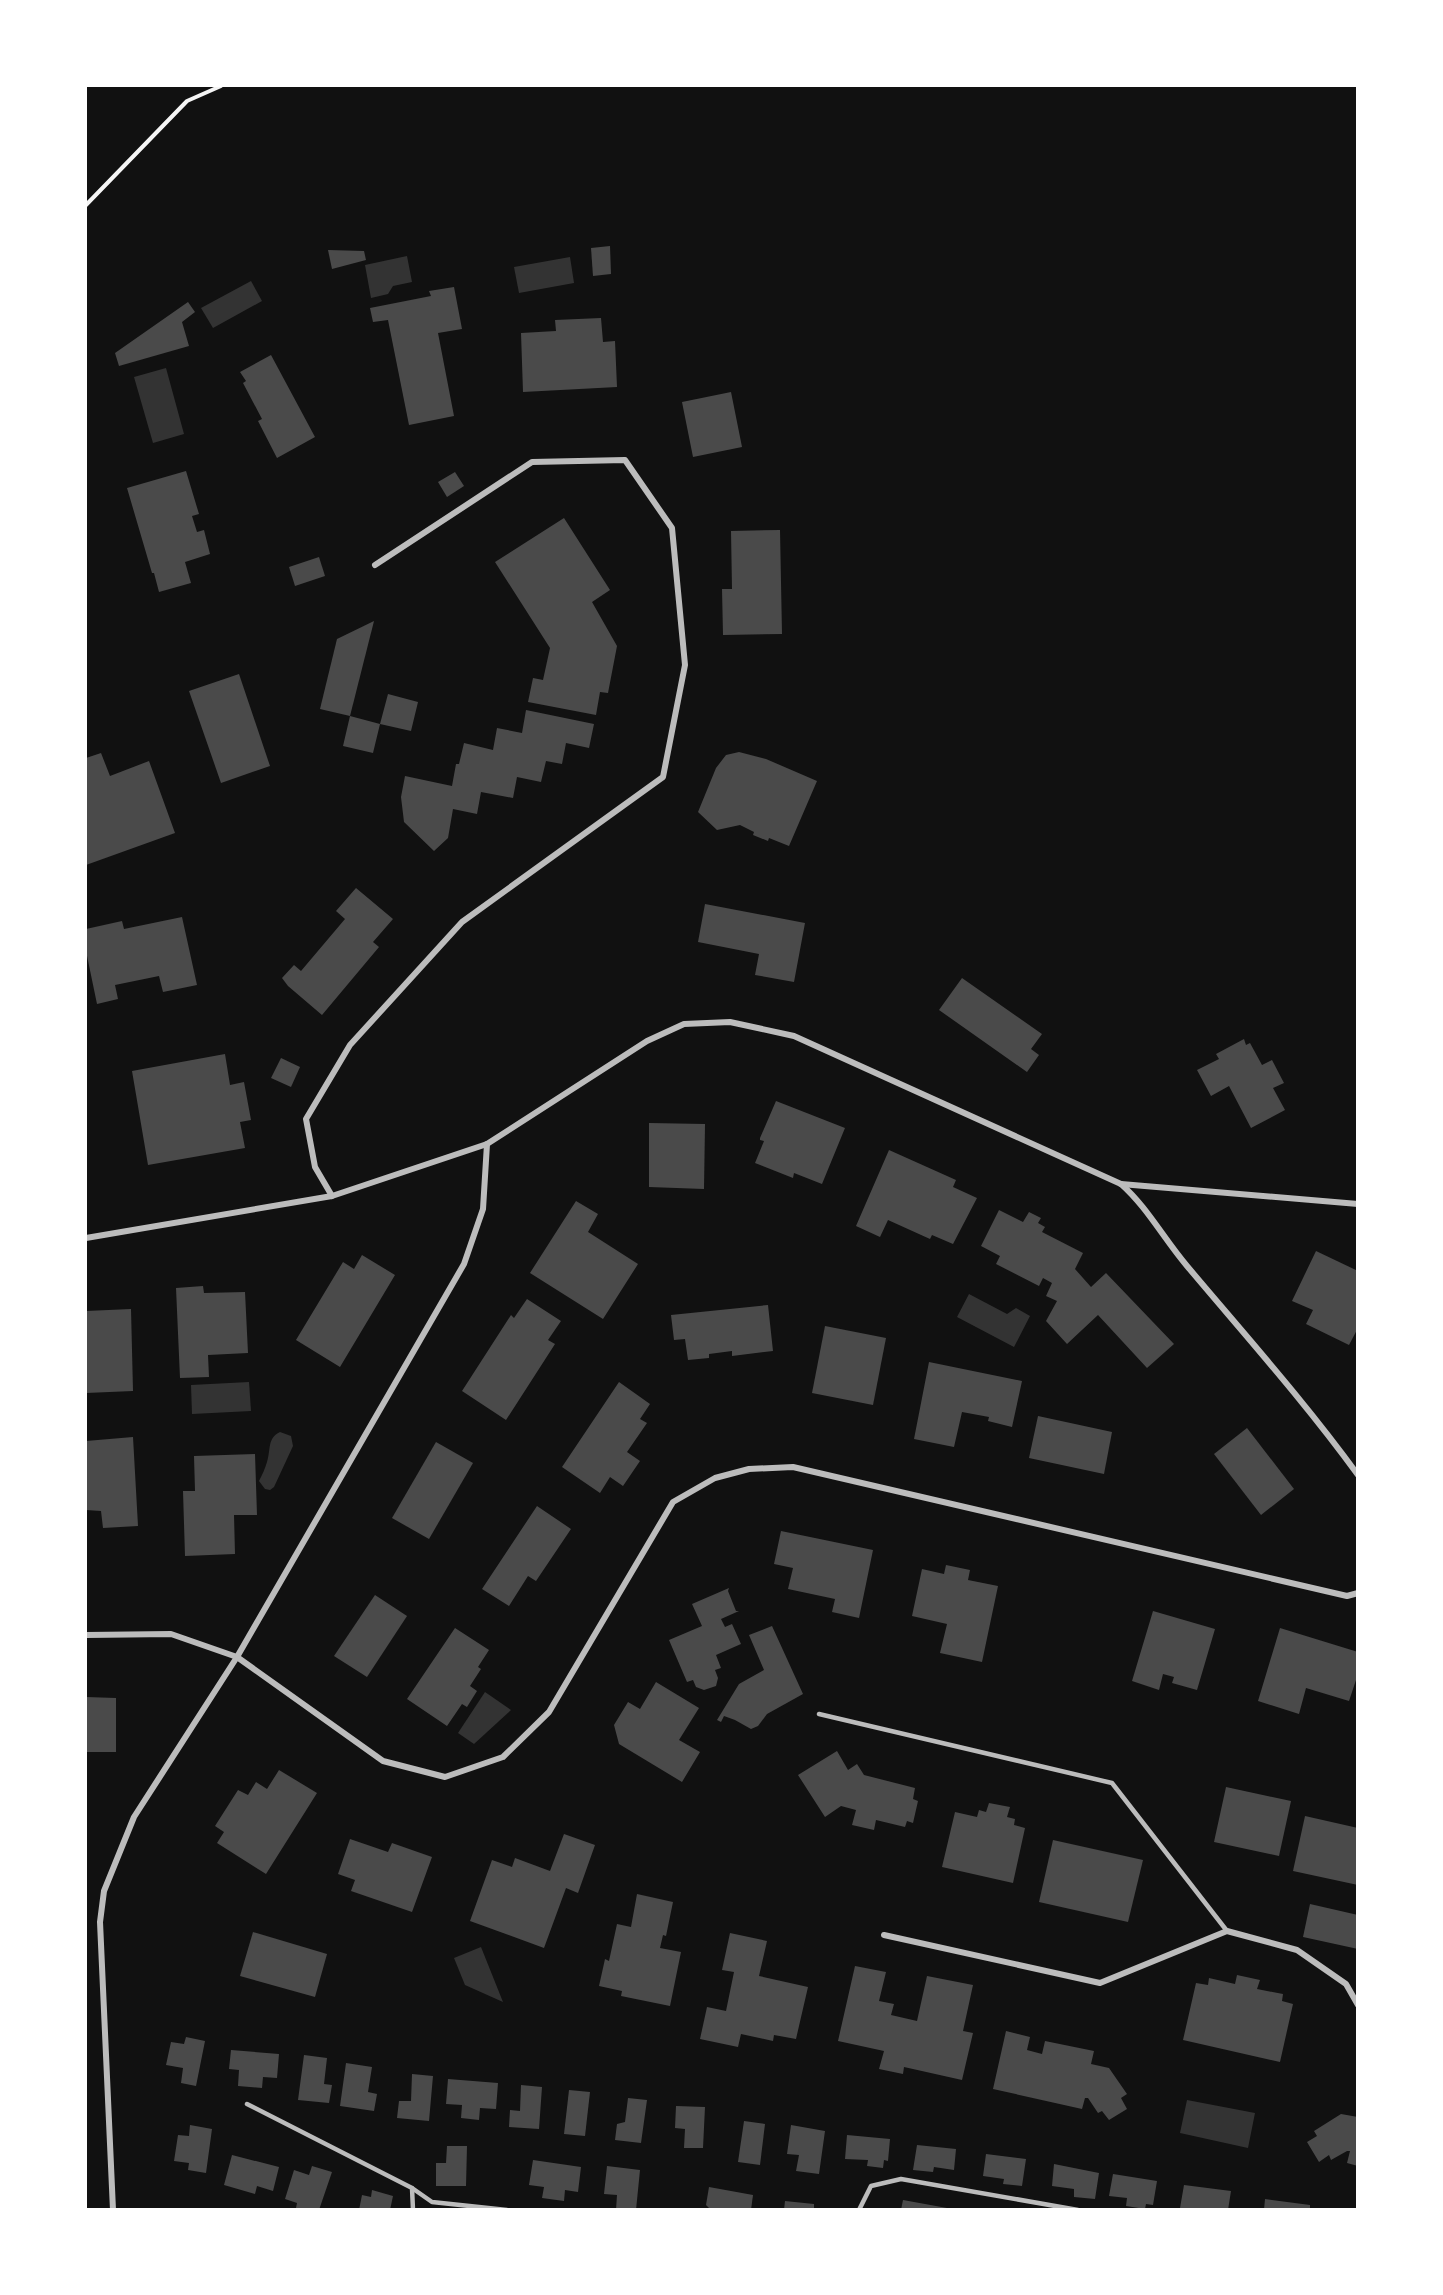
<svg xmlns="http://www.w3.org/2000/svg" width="1443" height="2295" viewBox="0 0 1443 2295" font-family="Poppins,sans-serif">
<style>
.water{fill:#333}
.building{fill:#4a4a4a}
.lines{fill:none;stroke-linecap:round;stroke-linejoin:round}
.path{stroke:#f5f5f5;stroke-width:4}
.service{stroke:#bcbcbc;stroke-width:4.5}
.minor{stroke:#bcbcbc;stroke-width:6}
</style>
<rect width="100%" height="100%" fill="#111"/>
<g class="water">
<path d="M407,256L412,282L393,286L388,294L371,298L365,265Z"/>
<path d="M570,257L574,283L519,293L514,267Z"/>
<path d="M251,281L262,301L213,328L201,308Z"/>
<path d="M166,368L184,434L153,443L134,377Z"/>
<path d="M969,1294L1007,1314L1016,1308L1030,1316L1014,1347L957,1317Z"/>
<path d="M249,1382L251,1411L192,1414L191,1385Z"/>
<path d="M280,1432L291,1436L293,1446L274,1487L270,1490L265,1489L259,1481C262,1475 265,1469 267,1462C271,1450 267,1438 280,1432Z"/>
<path d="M485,1692L511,1710L474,1744L458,1733Z"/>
<path d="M481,1947L503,2002L465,1985L454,1958Z"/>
<path d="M1187,2100L1255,2113L1248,2148L1180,2133Z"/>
</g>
<g class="building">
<path d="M610,246L611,274L593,276L591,248Z"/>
<path d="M328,250L364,251L366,260L332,269Z"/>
<path d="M454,287L462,329L438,333L454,416L409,425L388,320L373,322L370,308L431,296L429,291Z"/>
<path d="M188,302L195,312L182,322L189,346L119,366L115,353Z"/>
<path d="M601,318L603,342L615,341L617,387L523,392L521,333L556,331L555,320Z"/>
<path d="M271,355L315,437L277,458L258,421L262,419L243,383L246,381L240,372Z"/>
<path d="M731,392L742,447L693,457L682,402Z"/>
<path d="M186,471L199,514L192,516L197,532L204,530L210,554L185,562L191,583L159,592L154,573H152L127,488Z"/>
<path d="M455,472L464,486L447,497L438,482Z"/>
<path d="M564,518L610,590L592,602L617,646L608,693L600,692L596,715L528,702L533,678L543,680L550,648L495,562Z"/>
<path d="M780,530L782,634L723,635L722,589H732L731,531Z"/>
<path d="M319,557L325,576L295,586L289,567Z"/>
<path d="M374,621L350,716L320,709L337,639Z"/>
<path d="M239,674L270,766L221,783L189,691Z"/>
<path d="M388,694L418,702L411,731L380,724L373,753L343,746L350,716L380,724Z"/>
<path d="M526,710L594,724L589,748L566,743L562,764L546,761L541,782L517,777L513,798L481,792L477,814L453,809L448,838L434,851L404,822L401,797L405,776L452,786L456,764H459L464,743L493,750L497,728L522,733Z"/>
<path d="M739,752L766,759L817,781L789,846L769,838L768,841L753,835L754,832L740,825L717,830L698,812L716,768L726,755Z"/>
<path d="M101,753L110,776L149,761L175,833L86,865V758Z"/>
<path d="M356,888L393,919L373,942L379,947L322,1015L288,986L282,978L294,965L301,971L345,919L336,911Z"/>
<path d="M705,904L805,923L794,982L755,975L759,954L698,942Z"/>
<path d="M182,917L197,985L163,992L159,976L115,985L118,999L97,1004L86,951V929L122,921L124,929Z"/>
<path d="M962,978L1042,1034L1031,1049L1039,1055L1027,1072L939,1010Z"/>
<path d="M1244,1039L1246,1045L1250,1043L1262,1065L1272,1060L1284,1083L1273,1088L1285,1110L1251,1128L1229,1086L1211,1096L1197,1070L1219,1059L1216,1054Z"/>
<path d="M225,1054L230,1085L244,1082L251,1120L240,1122L245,1148L148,1165L132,1071Z"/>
<path d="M281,1058L300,1067L291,1087L271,1078Z"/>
<path d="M776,1101L845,1128L822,1184L794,1173L793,1178L755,1163L764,1141L760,1140V1138Z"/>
<path d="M649,1123L705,1124L704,1189L649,1187Z"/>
<path d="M889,1150L956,1180L953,1187L977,1198L953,1244L932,1235L930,1239L888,1220L880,1237L856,1226Z"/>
<path d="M576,1201L598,1214L588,1232L638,1264L603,1319L530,1273Z"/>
<path d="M999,1210L1023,1222L1029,1212L1041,1218L1038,1223L1045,1227L1042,1232L1083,1253L1075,1269L1091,1287L1106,1273L1174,1344L1147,1368L1098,1315L1067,1344L1046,1321L1057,1301L1046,1296L1052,1283L1043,1278L1039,1286L996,1264L1000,1256L981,1246Z"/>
<path d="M1316,1251L1358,1271V1328L1349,1345L1306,1324L1313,1310L1292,1301Z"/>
<path d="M362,1255L395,1275L340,1367L296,1340L343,1262L354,1269Z"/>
<path d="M203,1286L204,1293L245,1292L248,1353L208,1355L209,1377L180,1378L176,1288Z"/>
<path d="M527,1299L561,1321L548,1340L555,1344L506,1420L462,1391L511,1315L514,1318Z"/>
<path d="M768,1305L773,1351L732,1356V1351L709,1354V1358L688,1360L685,1339L674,1340L671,1315Z"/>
<path d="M131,1309L133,1391L86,1393V1311Z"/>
<path d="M825,1326L886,1338L873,1405L812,1393Z"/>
<path d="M929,1362L1022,1381L1012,1427L988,1421L989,1417L962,1412L954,1447L914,1439Z"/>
<path d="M619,1382L650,1404L640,1419L647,1423L627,1452L640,1461L623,1486L610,1477L600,1493L562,1467Z"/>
<path d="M1038,1416L1112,1432L1104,1474L1029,1458Z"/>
<path d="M1247,1428L1294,1489L1261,1515L1214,1454Z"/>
<path d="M133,1437L138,1526L103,1528L101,1511L86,1510V1441Z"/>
<path d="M436,1442L473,1463L429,1539L392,1518Z"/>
<path d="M255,1454L257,1515H234L235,1554L185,1556L183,1491H195L194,1456Z"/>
<path d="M537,1506L571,1529L536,1581L528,1576L509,1606L482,1589Z"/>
<path d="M781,1531L873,1550L859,1618L832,1612L835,1599L788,1589L793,1568L774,1564Z"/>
<path d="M946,1565L970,1570L968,1580L998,1586L982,1662L940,1653L947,1624L912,1616L922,1569L944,1574Z"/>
<path d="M729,1588L728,1591L736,1611H739L721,1619L725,1627L732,1624L741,1644L716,1655L721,1668L715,1670L718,1678L716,1686L704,1690L696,1687L693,1680L687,1682L669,1640L702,1626L692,1604Z"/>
<path d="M375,1595L407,1616L367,1677L334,1656Z"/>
<path d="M1153,1611L1215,1629L1197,1690L1172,1683L1174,1677L1163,1674L1159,1690L1132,1681Z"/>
<path d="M772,1626L803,1694L767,1714L758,1726L751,1729L735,1720L724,1716L721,1722L717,1720L739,1684L764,1670L749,1635Z"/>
<path d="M455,1628L489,1650L478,1667L481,1669L470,1686L477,1691L467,1707L462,1704L447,1726L407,1699Z"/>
<path d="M1280,1628L1358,1652V1674L1349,1701L1306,1688L1299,1714L1258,1701Z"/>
<path d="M656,1682L699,1708L679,1740L700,1752L682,1782L619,1744L614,1725L628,1702L640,1709Z"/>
<path d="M86,1697L116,1698V1752H86Z"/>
<path d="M837,1751L848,1770L857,1764L864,1775L915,1788L913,1799L918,1801L913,1823L907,1821L905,1827L876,1820L874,1830L852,1825L856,1810L841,1806L825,1817L798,1775Z"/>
<path d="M279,1770L317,1793L266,1874L217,1843L224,1832L215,1826L238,1790L248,1795L256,1782L267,1789Z"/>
<path d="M1226,1787L1291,1801L1279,1856L1214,1842Z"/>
<path d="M989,1803L1010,1807L1007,1817L1015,1819L1014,1825L1025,1828L1013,1883L942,1867L955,1812L977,1817L979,1810L986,1812Z"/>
<path d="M1305,1816L1358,1828V1885L1293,1871Z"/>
<path d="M564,1834L595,1845L578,1893L566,1888L544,1948L470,1921L492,1860L512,1867L515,1858L550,1871Z"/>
<path d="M350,1839L388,1852L392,1843L432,1857L412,1912L351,1891L355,1880L338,1874Z"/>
<path d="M1053,1840L1143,1860L1128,1922L1039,1902Z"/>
<path d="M637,1894L673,1902L666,1936L663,1935L660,1948L681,1952L670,2006L621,1996L622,1991L599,1986L605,1959L609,1961L617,1924L631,1927Z"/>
<path d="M1310,1904L1358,1915V1949L1303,1937Z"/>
<path d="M253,1932L327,1954L315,1997L240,1976Z"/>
<path d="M730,1933L767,1941L759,1976L808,1987L796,2039L774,2035L773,2041L741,2034L738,2047L700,2039L707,2007L726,2011L734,1972L722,1970Z"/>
<path d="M855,1966L886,1972L879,2001L894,2004L891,2015L917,2021L927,1976L973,1985L963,2031L973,2033L962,2080L904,2067L903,2074L879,2069L884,2051L838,2041Z"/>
<path d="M1237,1975L1260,1980L1257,1989L1283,1994L1282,2001L1293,2004L1280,2062L1183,2040L1196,1983L1208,1985L1209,1978L1235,1984Z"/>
<path d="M1006,2031L1030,2037L1027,2050L1042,2054L1045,2041L1094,2051L1091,2064L1109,2068L1127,2094L1121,2098L1127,2109L1109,2120L1102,2111L1098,2113L1088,2098H1085L1082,2109L993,2089Z"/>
<path d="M186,2037L205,2041L196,2086L181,2083L183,2068L166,2065L171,2042L184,2044Z"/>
<path d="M231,2050L279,2054L277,2078L263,2077L262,2088L238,2086L239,2070L229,2069Z"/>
<path d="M304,2055L327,2058L324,2084L332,2085L329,2103L298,2100Z"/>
<path d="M346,2063L372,2067L368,2092L377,2094L374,2111L340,2106Z"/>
<path d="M412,2074L433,2076L429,2121L397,2118L399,2101H411Z"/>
<path d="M448,2079L498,2083L496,2109L480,2108L479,2120L461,2118L462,2105L446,2104Z"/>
<path d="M521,2085L542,2087L539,2129L509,2127L510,2110L520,2111Z"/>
<path d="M569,2090L590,2092L585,2136L564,2134Z"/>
<path d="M628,2098L647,2100L641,2143L615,2140L617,2124L625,2122Z"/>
<path d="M676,2106L705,2107L703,2148H684L685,2129L675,2128Z"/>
<path d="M1341,2114L1358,2117V2166L1347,2163L1350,2151H1347L1331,2160L1329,2155L1319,2162L1307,2142L1317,2136L1314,2131Z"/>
<path d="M744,2121L765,2124L760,2165L738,2162Z"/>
<path d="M190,2125L212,2129L206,2173L188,2170L189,2163L174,2161L178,2135L189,2136Z"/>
<path d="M791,2125L825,2131L819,2174L796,2171L799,2155L787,2154Z"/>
<path d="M847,2135L890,2139L888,2161L884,2160L883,2168L867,2166L868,2160L845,2159Z"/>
<path d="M917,2145L956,2149L954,2170L934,2167L933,2172L913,2170Z"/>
<path d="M447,2146H467L466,2186H436V2163H446Z"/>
<path d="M986,2154L1026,2159L1022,2186L1003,2184L1004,2179L983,2176Z"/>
<path d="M232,2155L279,2167L273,2191L257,2186L255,2194L224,2185Z"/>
<path d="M533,2160L581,2167L578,2192L565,2190L564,2201L542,2198L544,2187L529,2185Z"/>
<path d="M1054,2164L1099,2173L1095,2199L1074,2197V2189L1052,2186Z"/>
<path d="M312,2166L332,2172L319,2210H299L296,2208L297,2203L285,2199L294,2170L309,2175Z"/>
<path d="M607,2166L640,2170L636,2210H616L617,2195L604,2194Z"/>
<path d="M1113,2174L1157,2181L1153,2205L1146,2204L1145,2209L1126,2206L1127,2198L1109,2196Z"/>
<path d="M1184,2185L1231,2191L1228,2210L1180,2208Z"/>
<path d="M709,2187L753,2195L751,2210H711L706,2205Z"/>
<path d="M372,2190L393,2196L390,2210H359L362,2195L371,2197Z"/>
<path d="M1265,2199L1310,2205V2210H1264Z"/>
<path d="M903,2200L947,2208V2210H901Z"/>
<path d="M785,2201L814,2204V2210H784Z"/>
</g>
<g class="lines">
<path class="path" d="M86,205L187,101L221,86"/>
<g class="service">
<path d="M819,1714L1112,1783L1227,1931"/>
<path d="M247,2104L412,2188L413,2210"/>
<path d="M412,2188L432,2202L507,2210"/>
<path d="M859,2210L871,2186L901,2179L1078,2210"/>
</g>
<g class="minor">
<path d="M1121,1184L1358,1204"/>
<path d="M332,1196L315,1167L306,1119L350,1045L462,922L663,777L685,665L672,528L625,460L532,462L375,565"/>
<path d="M86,1238L332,1196L487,1144L647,1041L684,1024L730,1022L794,1036L1121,1184C1147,1207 1164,1239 1187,1266C1245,1335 1305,1402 1358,1475"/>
<path d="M86,1635L171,1634L237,1657L383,1761L445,1777L503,1757L549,1712L673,1502L715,1478L749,1469L793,1467L1347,1596L1358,1593"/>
<path d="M884,1935L1100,1983L1227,1931L1297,1950L1346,1984L1358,2005"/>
<path d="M113,2210L100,1922L104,1891L134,1817L237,1657L464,1264L483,1209L487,1144"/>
</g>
</g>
<rect width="1443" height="2295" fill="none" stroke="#ffffff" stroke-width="174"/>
</svg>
